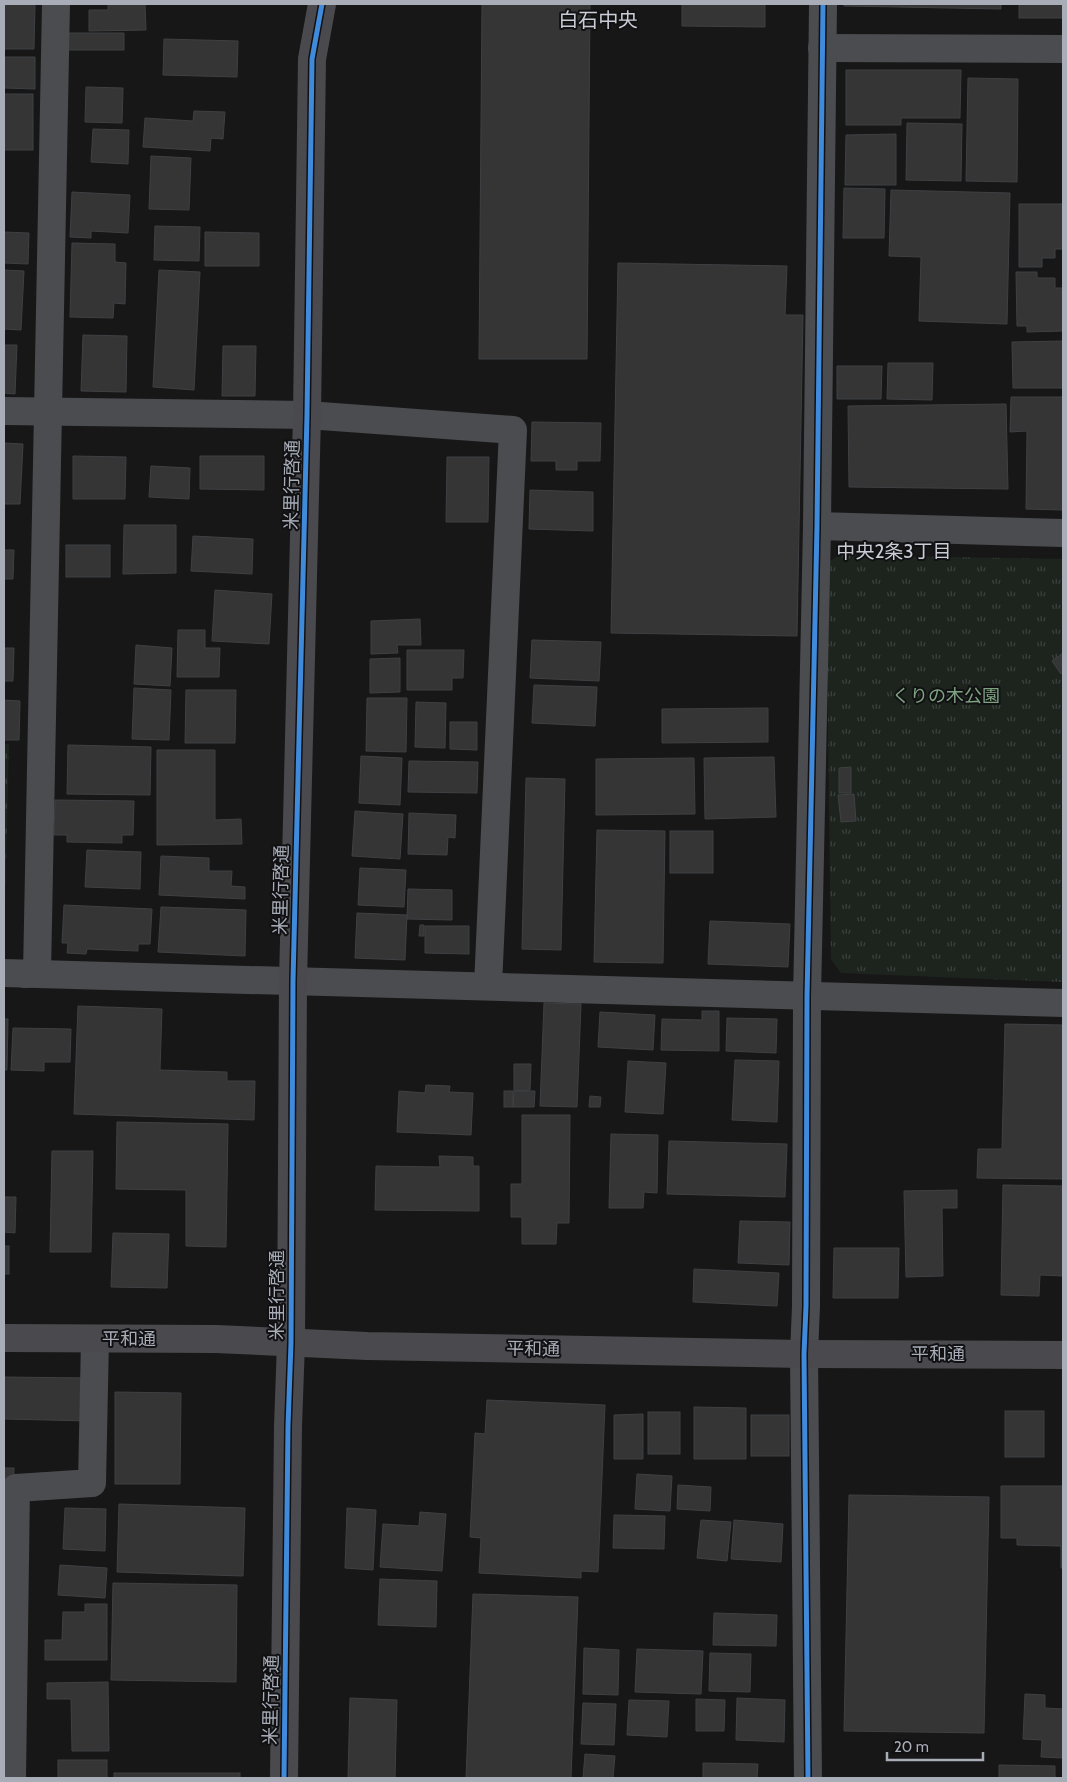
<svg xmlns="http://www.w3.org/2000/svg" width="1067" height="1782" viewBox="0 0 1067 1782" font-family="Cabin,'Noto Sans JP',sans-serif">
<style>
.grass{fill:url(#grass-tufts)}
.building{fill:#353536;stroke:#3f4043}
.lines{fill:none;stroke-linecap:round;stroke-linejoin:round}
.street{stroke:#4b4c50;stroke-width:28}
.secondary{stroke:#4a4a4e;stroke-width:28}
.cycleway-casing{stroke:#111113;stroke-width:8}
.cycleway{stroke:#408adc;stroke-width:5}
.labels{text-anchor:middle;stroke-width:4;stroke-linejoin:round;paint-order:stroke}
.street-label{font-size:18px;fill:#a8adb8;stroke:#111113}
.park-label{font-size:18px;fill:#7fa381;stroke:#111113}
.neighbourhood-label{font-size:19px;fill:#c9ccd4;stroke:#111113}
.quarter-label{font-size:20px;fill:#c9ccd4;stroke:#111113}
</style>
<defs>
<pattern id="grass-tufts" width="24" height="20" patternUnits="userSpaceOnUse" patternTransform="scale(1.25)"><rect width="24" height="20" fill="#1d241e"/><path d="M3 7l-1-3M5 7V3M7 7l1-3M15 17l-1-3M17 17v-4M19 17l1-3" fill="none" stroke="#3b413d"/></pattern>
</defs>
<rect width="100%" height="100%" fill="#171717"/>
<g class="grass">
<path d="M839,555L1063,559V982L841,973L831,959L826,564Z"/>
<path d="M4,744H9L4,941Z"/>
</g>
<g class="building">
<path d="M4,4H35L34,49H4Z"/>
<path d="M108,4H145L146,30L89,31V10H108Z"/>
<path d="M482,4H590L587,359H479Z"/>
<path d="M682,4H765V27L682,26Z"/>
<path d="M844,4H1001V9L844,6Z"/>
<rect x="1019" y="4" width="44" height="14"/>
<path d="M68,33H124V50H67Z"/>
<path d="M164,39L238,41L237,77L163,75Z"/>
<path d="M4,57H35V89L4,88Z"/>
<path d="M846,70H961L960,118H901V125H846Z"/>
<path d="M968,78L1018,79L1017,182L966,181Z"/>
<path d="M86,87L123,88L122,123L85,122Z"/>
<rect x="4" y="94" width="29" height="56"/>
<path d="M194,111L225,112L223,139L211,138L210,151L143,147L145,118L193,121Z"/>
<path d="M907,123L962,124L961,181L906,180Z"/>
<path d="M93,129L129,130L128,164L91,162Z"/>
<path d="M896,134V185H845L846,135Z"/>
<path d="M151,156L191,158L189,210L149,209Z"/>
<path d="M844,188L885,189L884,238H843Z"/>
<path d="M891,190L1010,193L1007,324L919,321L921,257L889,256Z"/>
<path d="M72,192L130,195L128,233L91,231V238L70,237Z"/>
<path d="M1019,204H1063V249H1055V258H1042V267H1019Z"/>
<path d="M155,226L200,227L199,261L154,260Z"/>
<path d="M4,232L29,233L28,264L4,263Z"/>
<path d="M205,232L259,233V266H205Z"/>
<path d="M72,243L115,244V262L126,263L125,304L114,303L113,318L70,317Z"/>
<path d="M618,263L787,266L785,315H803L797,636L611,633Z"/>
<path d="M4,270L24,271L21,330L4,329Z"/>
<path d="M159,270L200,272L194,390L153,387Z"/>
<path d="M1016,272H1037V278H1055V288H1063V331L1027,332V326H1017Z"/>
<path d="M83,335L127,336L126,392L81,391Z"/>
<path d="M1063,341V388H1013L1012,342Z"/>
<path d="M4,345H17L15,394L4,393Z"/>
<path d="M223,346H256L255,396H222Z"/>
<path d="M888,363H933L932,400L887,399Z"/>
<path d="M837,366H882L881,399H837Z"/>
<path d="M1011,397H1063V510L1026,509L1027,431L1010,432Z"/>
<path d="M1006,404L1008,489L849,487L848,406Z"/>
<path d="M532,422L601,423L600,461H577V470H556V461H531Z"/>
<path d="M4,443L23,444L20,504H4Z"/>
<path d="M73,456L126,457L125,499H73Z"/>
<path d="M200,456H264V490L200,489Z"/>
<path d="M447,457H489L488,522H446Z"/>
<path d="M151,466L190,468L189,499L149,497Z"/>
<path d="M530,490L593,492V531L529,529Z"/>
<path d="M124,525H176V573L123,574Z"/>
<path d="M193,536L253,539L252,574L191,571Z"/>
<rect x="66" y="545" width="44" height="32"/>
<path d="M4,550H14L13,579H4Z"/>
<path d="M215,590L272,594L269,644L212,641Z"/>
<path d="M420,619L421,645H397L398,653L371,654V621Z"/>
<path d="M178,630H205V648H220L219,677H177Z"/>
<path d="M532,640L601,642L599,681L530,678Z"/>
<path d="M136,645L172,648L170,686L134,684Z"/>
<path d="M4,648H14L13,681H4Z"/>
<path d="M407,650H464L463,678H452V690H407Z"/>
<path d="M1063,653V672L1061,674L1052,661Z"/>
<path d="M400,658V692L370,693V659Z"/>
<path d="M534,685L597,687L595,726L532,723Z"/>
<path d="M134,688L171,690L169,740L132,739Z"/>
<path d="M186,690H236L235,743H185Z"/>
<path d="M367,698H407L406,752L366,751Z"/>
<path d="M4,700L20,701L19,740H4Z"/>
<path d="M416,702L446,703L445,748L415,747Z"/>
<path d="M768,708V742L662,743V709Z"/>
<path d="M450,722H477V750L450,749Z"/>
<path d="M68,745L151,747L150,795L67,794Z"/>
<path d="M157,750H215V820L241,819L242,844L157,845Z"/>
<path d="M361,756L402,758L400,805L359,803Z"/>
<path d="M774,757L776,817L705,819L704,758Z"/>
<path d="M694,758L695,814L596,815V759Z"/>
<path d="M409,761L478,762L477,793L408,792Z"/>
<path d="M851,767V793H839V768Z"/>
<path d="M526,778L565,779L561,950L522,949Z"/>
<path d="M854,794L856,821L841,822L838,795Z"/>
<path d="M55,800L134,801L133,835H122V843L67,842V835H54Z"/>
<path d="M355,811L403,814L400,859L352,856Z"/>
<path d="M409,813L456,815L455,838L448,837L447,855L408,854Z"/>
<path d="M597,830L665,831L663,963L594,962Z"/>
<rect x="670" y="831" width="43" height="42"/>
<path d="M87,850L141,852L140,889L85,887Z"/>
<path d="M161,856L209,858V871H232L231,886L245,887V899L159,895Z"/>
<path d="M360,868L406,870L404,907L358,905Z"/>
<path d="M408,889L452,890V920L407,919Z"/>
<path d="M64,905L152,909L150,944H138V951L87,949L86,954L67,953L68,943H62Z"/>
<path d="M161,907L246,910L245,956L158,952Z"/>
<path d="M357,913L407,915L405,960L355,958Z"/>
<path d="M710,921L790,924L788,967L708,964Z"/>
<path d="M420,925H424V936H419Z"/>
<path d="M425,926H469V954L425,953Z"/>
<path d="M544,1003L581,1004L577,1107L540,1106Z"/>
<path d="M78,1006L162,1009L160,1070L227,1072V1081H255L254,1120L74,1114Z"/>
<path d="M702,1011H719V1051L661,1050L662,1019L702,1020Z"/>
<path d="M600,1012L655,1015L653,1050L598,1047Z"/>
<path d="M727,1018L777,1019L776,1053L726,1051Z"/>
<path d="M4,1019H8L7,1070H4Z"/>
<path d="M1005,1024L1063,1025V1179L977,1178L978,1149H1002Z"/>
<path d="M13,1028L71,1029L70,1062H44V1071L11,1070Z"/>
<path d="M735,1060L779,1061L777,1122L732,1120Z"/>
<path d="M628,1061L666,1063L663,1114L625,1112Z"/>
<path d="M514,1064H531L530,1090L514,1091Z"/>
<path d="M426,1085L450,1086L449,1092L473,1093L471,1135L397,1132L399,1091L425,1093Z"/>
<rect x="504" y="1091" width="9" height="16"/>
<path d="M514,1091H535L534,1107H513Z"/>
<path d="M590,1096L601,1097L600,1107H589Z"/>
<path d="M522,1115H570L569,1223H557L556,1244H522V1217H511V1184H522Z"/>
<path d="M117,1122L228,1124L226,1247L186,1246V1190L116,1189Z"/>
<path d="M611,1134L658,1135L657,1193L644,1192L643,1208H609Z"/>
<path d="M669,1141L787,1144L785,1197L667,1194Z"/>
<path d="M52,1151H93L91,1252H50Z"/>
<path d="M439,1156L473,1157V1166H479V1211L375,1210L376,1166L440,1167Z"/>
<path d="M1003,1185L1063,1186V1276L1040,1275L1039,1296L1001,1295Z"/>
<path d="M957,1190V1208H942L943,1276L906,1277L904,1191Z"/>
<path d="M4,1197H16L15,1233L4,1232Z"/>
<path d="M740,1221L790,1222L789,1265L738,1263Z"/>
<path d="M113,1233L169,1234L167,1288L111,1287Z"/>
<rect x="4" y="1246" width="5" height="28"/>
<path d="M834,1248H899L898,1298H833Z"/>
<path d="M694,1269L779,1273L777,1306L693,1302Z"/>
<path d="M4,1377L90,1378L89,1421L4,1419Z"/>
<path d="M115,1392L181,1393L180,1484H115Z"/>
<path d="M487,1400L605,1405L598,1572L581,1571V1578L479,1573L481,1538L470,1537L475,1433L485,1434Z"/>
<path d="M694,1407L746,1408V1459H694Z"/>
<rect x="1005" y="1411" width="39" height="46"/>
<rect x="648" y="1412" width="32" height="42"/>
<path d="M643,1414V1459H614V1415Z"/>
<rect x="751" y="1415" width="38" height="41"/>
<path d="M4,1468H14L13,1521H4Z"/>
<path d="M637,1474L672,1476L670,1511L635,1509Z"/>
<path d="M678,1485L711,1487L710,1511L677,1509Z"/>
<path d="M1001,1486H1063V1568H1061V1546L1017,1545V1538H1001Z"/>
<path d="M849,1495L989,1497L984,1733L844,1731Z"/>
<path d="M119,1504L245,1508L243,1576L117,1572Z"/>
<path d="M65,1508L106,1509L105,1551L63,1549Z"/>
<path d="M347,1508L376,1510L373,1570L345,1568Z"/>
<path d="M420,1512L446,1514L442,1571L380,1567L383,1524L419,1526Z"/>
<path d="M614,1515L665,1516L664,1549L613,1548Z"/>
<path d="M701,1520L731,1522L727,1561L697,1558Z"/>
<path d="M734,1520L783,1524L781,1562L731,1559Z"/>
<path d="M60,1565L107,1568L105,1598L58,1595Z"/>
<path d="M380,1579L437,1581L436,1627L378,1625Z"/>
<path d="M113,1583L237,1585L236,1682L111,1680Z"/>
<path d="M473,1594L578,1597L571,1778H466Z"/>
<path d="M85,1604H107V1660H45V1640H62L63,1612H85Z"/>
<path d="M714,1613L777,1615L776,1646L713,1645Z"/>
<path d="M584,1648L619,1650L618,1695L583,1694Z"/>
<path d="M637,1649L703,1651L701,1694L635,1692Z"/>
<path d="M710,1653L751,1654L750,1692L709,1691Z"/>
<path d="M108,1682L109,1751H72L71,1699H47V1683Z"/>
<path d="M1025,1694L1045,1695V1708L1063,1709V1758L1041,1757L1042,1740L1023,1739Z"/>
<path d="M350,1698L397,1700L395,1778H348Z"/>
<path d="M737,1698L785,1700L784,1742L736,1740Z"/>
<path d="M696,1699L725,1700L724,1731H696Z"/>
<path d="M629,1700L669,1701L667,1737L627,1735Z"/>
<path d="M583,1703L616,1704L614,1745L581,1744Z"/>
<path d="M585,1754L615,1756L613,1778H583Z"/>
<rect x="58" y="1760" width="49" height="18"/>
<path d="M703,1763L758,1764L757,1778H703Z"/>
<path d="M999,1765L1055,1766V1778H999Z"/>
<rect x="114" y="1773" width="126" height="5"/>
</g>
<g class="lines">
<g class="street">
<path d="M822,48L1063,49"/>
<path d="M4,411L307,415L513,430L488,986"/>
<path d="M817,526L1063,533"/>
<path d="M4,973L1063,1003"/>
<path d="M25,974L37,973L56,4"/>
<path d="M12,1778L16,1488L92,1483L95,1339"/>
<path d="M808,1778L804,1354L806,1306L807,997L817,526L823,4"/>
</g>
<g class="secondary">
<path d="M4,1338L216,1339L367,1346L804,1354L1063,1355"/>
<path d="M284,1778L288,1426L291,1343L293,981L307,415L312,59L322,4"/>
</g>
<g class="cycleway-casing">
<g id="cycleway">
<path d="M284,1778L288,1426L291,1343L293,981L307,415L312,59L322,4"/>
<path d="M808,1778L804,1354L806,1306L807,997L817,526L823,4"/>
</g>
</g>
<use href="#cycleway" class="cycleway"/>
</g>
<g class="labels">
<g class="street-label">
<text transform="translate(292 485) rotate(-89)" y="6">米里行啓通</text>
<text transform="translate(281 890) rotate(-89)" y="6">米里行啓通</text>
<text transform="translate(277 1295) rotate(-90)" y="6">米里行啓通</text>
<text x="129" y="1345">平和通</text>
<text transform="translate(533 1349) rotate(1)" y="6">平和通</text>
<text x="938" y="1360">平和通</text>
<text transform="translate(271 1700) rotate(-89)" y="6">米里行啓通</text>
</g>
<g class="park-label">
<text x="946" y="702">くりの木公園</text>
</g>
<g class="neighbourhood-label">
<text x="894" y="558">中央2条3丁目</text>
</g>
<g class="quarter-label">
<text x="598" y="27">白石中央</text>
</g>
</g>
<rect width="1067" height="1782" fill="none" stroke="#a8adb8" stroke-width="10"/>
<path d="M887 1752v8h96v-8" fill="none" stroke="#a8adb8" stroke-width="2.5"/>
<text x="894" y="1752" font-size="15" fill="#a8adb8" stroke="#111113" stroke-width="4" paint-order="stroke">20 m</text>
</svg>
